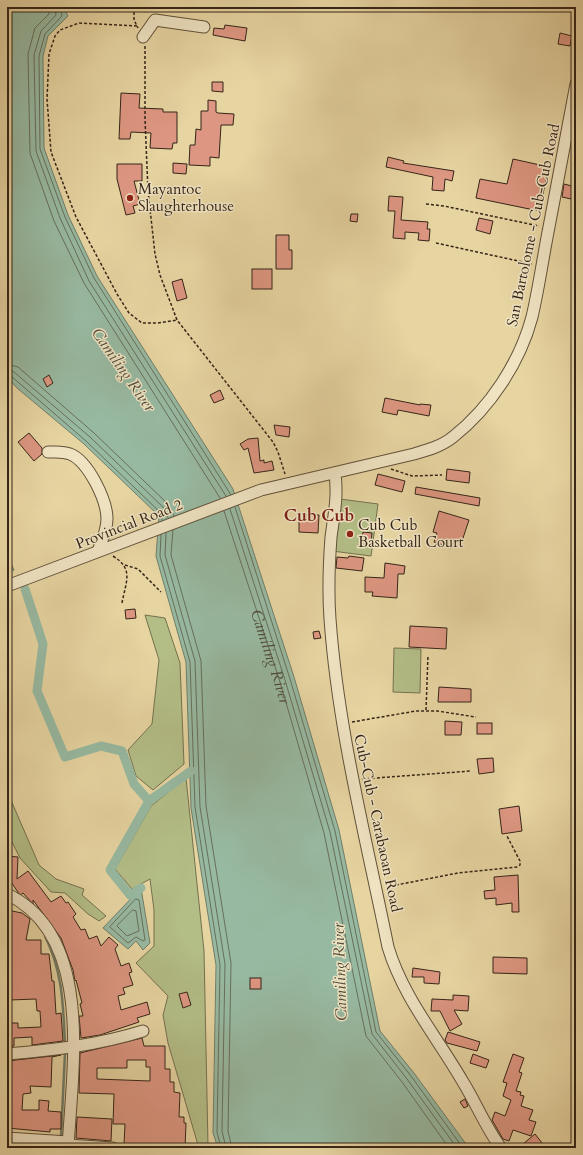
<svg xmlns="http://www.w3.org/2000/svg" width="583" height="1155" viewBox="0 0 583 1155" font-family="Cardo,serif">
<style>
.green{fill:#b3bd86;stroke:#74714f}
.water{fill:#97b9a1;stroke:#707e6a}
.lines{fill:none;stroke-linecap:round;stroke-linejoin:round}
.shore{stroke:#666f5c;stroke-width:1}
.stream{stroke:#707e6a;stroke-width:2.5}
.canal{stroke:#97b9a1;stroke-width:9}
.building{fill:#dd9681;stroke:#352518;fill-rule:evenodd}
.minor-casing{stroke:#61513a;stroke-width:13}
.path{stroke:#352518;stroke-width:1.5;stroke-dasharray:3 2;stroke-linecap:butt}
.minor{stroke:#efe3c2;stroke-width:11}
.poi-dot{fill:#8f2418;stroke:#efe3c2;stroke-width:1.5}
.labels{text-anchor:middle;stroke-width:3;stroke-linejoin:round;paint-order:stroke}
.poi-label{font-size:15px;fill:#352518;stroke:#efe3c2;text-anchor:start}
.street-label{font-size:15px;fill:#352518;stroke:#efe3c2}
.water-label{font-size:16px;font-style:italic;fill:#4e4a3a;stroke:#efe3c2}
.quarter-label{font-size:17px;font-weight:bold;fill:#7a1f14;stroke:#efe3c2}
</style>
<rect width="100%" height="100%" fill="#e6d4a1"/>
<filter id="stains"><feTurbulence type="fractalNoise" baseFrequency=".005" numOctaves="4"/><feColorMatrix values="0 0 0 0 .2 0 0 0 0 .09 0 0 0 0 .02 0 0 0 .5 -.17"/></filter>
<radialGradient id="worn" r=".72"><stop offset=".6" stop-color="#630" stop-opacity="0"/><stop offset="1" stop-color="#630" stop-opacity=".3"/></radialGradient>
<g class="green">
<path d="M340,499L378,504L371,556L332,551Z"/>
<path d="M145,615L165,618L180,663L184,764L153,790L136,776L128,750L152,724L159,660Z"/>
<path d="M394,648L421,649L420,693L393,692Z"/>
<path d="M186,778L204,951L208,1146L198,1145L168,1043L163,1015L168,996L136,963L154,946V910L150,879L132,889L115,869L151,806Z"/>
<path d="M7,791L39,865L56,879L84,889L82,895L106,916L99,921L88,914L65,893L51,892L20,858L7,832Z"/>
</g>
<g class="water">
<path d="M7,7H63L68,16L48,36L43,56L44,148L68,215L97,276L233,489L294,677L339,830L380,1031L414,1073L469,1148H218L213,1133L216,965L191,808L186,662L156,556L159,516L84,444L17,388L7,377Z"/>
<path d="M7,555L14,570L7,573Z"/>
<path d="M141,888L150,943L143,950L136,941L128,949L103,928Z"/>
</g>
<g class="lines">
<g class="shore">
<path d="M49,7V14L35,28L28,54L30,153L54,221L84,283L220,498"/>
<path d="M55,7L56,15L41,31L34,55L36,151L60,218L89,281L226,496"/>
<path d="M60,7L62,16L45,34L39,56L40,149L65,217L94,278L231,495"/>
<path d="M7,364L18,367L94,433L169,505L174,516"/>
<path d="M7,370L14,372L90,437L165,509L168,518"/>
<path d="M7,375L11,376L86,441L161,513L162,520"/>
<path d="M235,507L290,679L335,831L376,1032L411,1076L463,1148"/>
<path d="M230,509L285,680L330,832L372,1034L407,1079L457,1148"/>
<path id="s1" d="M224,511L280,682L324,833L366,1036L402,1082L449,1148"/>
<path d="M173,530L171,555L201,661L206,806L231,963L228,1131L232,1148"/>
<path d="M166,533L165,555L195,661L200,807L225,964L222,1131L226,1148"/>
<path d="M161,535L160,556L190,662L195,807L220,965L217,1132L221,1148"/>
<path d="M136,899L139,900L145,940L143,941L136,937L128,943L110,927Z"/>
<path d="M133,910L136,911L139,931L127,936L117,926Z"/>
</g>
<g class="stream">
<path d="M45,936C63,973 63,1004 65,1044"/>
<path d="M61,1137L65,1053"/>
</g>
<g class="canal">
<path d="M25,589L43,644L37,691L65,757L101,746L122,751L134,784L149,801L191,771"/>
<path d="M141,888L130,895L110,870L149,801"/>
</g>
</g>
<g class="building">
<path d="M225,25L247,28L245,41L213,35L214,28L224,29Z"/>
<path d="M560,33L572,36L570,46L558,44Z"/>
<path d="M212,82H223V92L212,91Z"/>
<path d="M121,93L140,94L139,108L163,109V112H177V143H173L172,149L150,148L151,133L131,132L130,139H119Z"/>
<path d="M208,100L216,101V112L218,113L234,114L233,125H221L219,158L210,157V166L189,165L190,145H195L196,129L201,130V111H208Z"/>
<path d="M388,157L404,161L403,163L454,171L452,181L445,179L444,191L432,190L433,177L386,167Z"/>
<path d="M513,159L549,167L539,211L476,198L480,179L507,184Z"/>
<path d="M173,163L187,164L186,174L173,173Z"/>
<path d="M117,164H142V181H134L140,204L133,206L135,213L126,215L117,179Z"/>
<path d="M564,184L576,187V200L562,197Z"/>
<path d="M389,196L403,197L401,220L428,222L427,229H430L429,241L418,240L419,233L405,232V239L393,238L395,211H388Z"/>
<path d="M351,214H358L357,222L350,221Z"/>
<path d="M479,218L493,221L490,234L476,230Z"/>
<path d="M276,235H289V250H292V269H276Z"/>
<rect x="252" y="269" width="20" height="20"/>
<path d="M182,279L187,298L177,301L172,282Z"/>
<path d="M49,375L53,383L47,387L43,379Z"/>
<path d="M220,390L224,399L214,403L210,395Z"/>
<path d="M385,398L420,405V404L431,405L429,416L398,410L397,415L382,412Z"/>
<path d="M274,425L290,427L289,437L276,435Z"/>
<path d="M29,433L42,448V454L34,461L18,442Z"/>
<path d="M258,438L260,461L264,460V463L272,461L274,470L254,473L248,448L244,450L240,444L248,439Z"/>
<path d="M447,469L470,472L469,483L446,480Z"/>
<path d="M378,474L405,481L402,492L375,485Z"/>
<path d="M416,487L480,498L479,506L415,494Z"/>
<path d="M439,511L469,520L462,541L455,539L451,548L434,542L437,533L433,532Z"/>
<path d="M299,515H319L318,533L299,532Z"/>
<path d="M363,532L372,533L371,542L362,541Z"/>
<path d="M349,556L364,558L362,571L336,568L337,557L348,558Z"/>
<path d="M385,563L405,566L404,574H398L397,598L372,596L373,592H365V577L384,578Z"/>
<path d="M135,609L136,618L126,619L125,610Z"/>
<path d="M410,626L447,628L446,649L409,647Z"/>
<path d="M319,631L321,638L314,639L313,632Z"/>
<path d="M439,687L471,689V702H438Z"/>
<path d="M445,721L462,722L461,735H445Z"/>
<rect x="477" y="723" width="15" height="11"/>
<path d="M493,758L494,772L479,774L477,759Z"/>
<path d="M519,806L522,831L502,834L499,809Z"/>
<path d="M7,856L18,857L17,879L28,871L51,902L61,896L66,903L68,902L76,914L73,917L81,930L85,929L89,939L97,936L101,946L109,937L118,945L115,949L121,966L129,963L132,972L129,973L133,985L123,988L125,994L118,996L121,1010L147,1002L150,1014L137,1018L139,1022L100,1035L81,1038L79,1016H83L80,1004L82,1003L76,980L75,981L73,970L61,938L33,900V904L23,893L20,895L11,882L7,885Z"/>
<path d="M518,875L519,912H512V903L496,905V898L485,899L484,891L495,890L494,877Z"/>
<path d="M7,910L22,913L30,919L26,940H41V954H49L52,981H54L56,1014L61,1013L63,1041L32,1045V1037L14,1038V1046L7,1047V1023H18V1028L41,1027L40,1011H37L36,999L10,1000V982H7Z"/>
<path d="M493,957L527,958V974L493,973Z"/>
<path d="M413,968L440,972L439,984L424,983V977H412Z"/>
<rect x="250" y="978" width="11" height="11"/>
<path d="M187,992L191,1005L183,1008L179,994Z"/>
<path d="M453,995L469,996L468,1011L454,1010L462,1024L450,1031L440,1011H431L432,999L453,1000Z"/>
<path d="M448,1032L480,1042L477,1051L447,1043L445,1040Z"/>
<path d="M142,1038L144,1046H165V1069H170V1082H174V1092L180,1093L179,1117H184V1123H186L185,1148L124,1144L125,1124H113L114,1094L79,1093L80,1053ZM127,1060H146V1067H150V1081L97,1079V1068H127Z"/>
<path d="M473,1054L489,1060L486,1068L470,1063Z"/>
<path d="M513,1054L524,1058L519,1072L522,1073L516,1091L521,1092L520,1095L524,1096L521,1106L533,1110L529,1120L536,1122L531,1136L513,1130L509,1141L503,1139L492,1120L495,1112L505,1116L511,1100L503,1096L507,1083L503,1082Z"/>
<path d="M61,1055L52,1057L51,1087L30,1086L31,1093L23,1094L22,1110H39V1100L49,1101L48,1111L61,1112V1129H50V1132L7,1128V1061Z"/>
<path d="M465,1099L468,1106L464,1108L460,1102Z"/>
<path d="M77,1117L112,1119L111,1141L76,1138Z"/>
<path d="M535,1134L546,1148H526L523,1144Z"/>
</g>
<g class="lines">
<g class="minor-casing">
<g id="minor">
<path d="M143,37L155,20L204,27"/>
<path d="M48,452C55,452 63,451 70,454C88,461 107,500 107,519C107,530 102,541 98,551"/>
<path d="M335,474C338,496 334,515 331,537C329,564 328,592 330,619C338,730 366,838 388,947C403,997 437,1037 463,1082C476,1103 486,1128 501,1148"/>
<path d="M7,586L261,490L414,454C428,450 442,446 453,437C490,408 520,362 532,317C539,287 543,257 549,227C558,179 567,132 576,84"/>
<path d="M7,894C95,936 72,1069 68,1148"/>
<path d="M7,1054C54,1050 98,1045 143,1031"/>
<path d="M7,1138L68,1142"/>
<path d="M68,1145L113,1148"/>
</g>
</g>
<g class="path">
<path d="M134,7V20L138,28"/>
<path d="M137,26L79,23L60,30L55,36L49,54L47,99L51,152L76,217L117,294L129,313L142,323H158L177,320"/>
<path d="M145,46V119L148,191L155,254L160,275L177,320L273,442L278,452L285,474"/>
<path d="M426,204L444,206L539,226"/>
<path d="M436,243L532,264"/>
<path d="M391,469L412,476L442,475"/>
<path d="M113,556C134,569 126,581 122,603"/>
<path d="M125,565L138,569L161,592"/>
<path d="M426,710L428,655"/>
<path d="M352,722L416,711H437L476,717"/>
<path d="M362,779L471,771"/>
<path d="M386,887L458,873L517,867L520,865V861L507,836"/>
</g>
<use href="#minor" class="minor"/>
</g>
<g class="poi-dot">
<circle cx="130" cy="198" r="4"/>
<circle cx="350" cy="534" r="4"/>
</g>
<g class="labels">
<g class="poi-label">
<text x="138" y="194">Mayantoc<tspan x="138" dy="17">Slaughterhouse</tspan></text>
<text x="358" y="530">Cub Cub<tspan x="358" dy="17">Basketball Court</tspan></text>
</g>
<g class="street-label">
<text transform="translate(533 225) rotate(-78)" y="5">San Bartolome - Cub-Cub Road</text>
<text transform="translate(129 524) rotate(-21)" y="5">Provincial Road 2</text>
<text transform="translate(378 823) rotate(78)" y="5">Cub-Cub - Carabaoan Road</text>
</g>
<g class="water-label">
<text transform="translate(124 369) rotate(55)" y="6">Camiling River</text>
<text dy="6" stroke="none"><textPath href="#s1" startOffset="153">Camiling River</textPath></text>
<text transform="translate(339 972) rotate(-92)" y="6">Camiling River</text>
</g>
<g class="quarter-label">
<text x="319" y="521">Cub Cub</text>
</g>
</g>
<rect width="583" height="1155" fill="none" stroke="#e6d4a1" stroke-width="24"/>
<rect x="8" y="8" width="567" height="1139" fill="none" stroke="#352518" stroke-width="2"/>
<rect x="12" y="12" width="559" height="1131" fill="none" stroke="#352518"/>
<rect width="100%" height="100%" filter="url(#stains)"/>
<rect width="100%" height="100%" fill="url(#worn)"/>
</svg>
